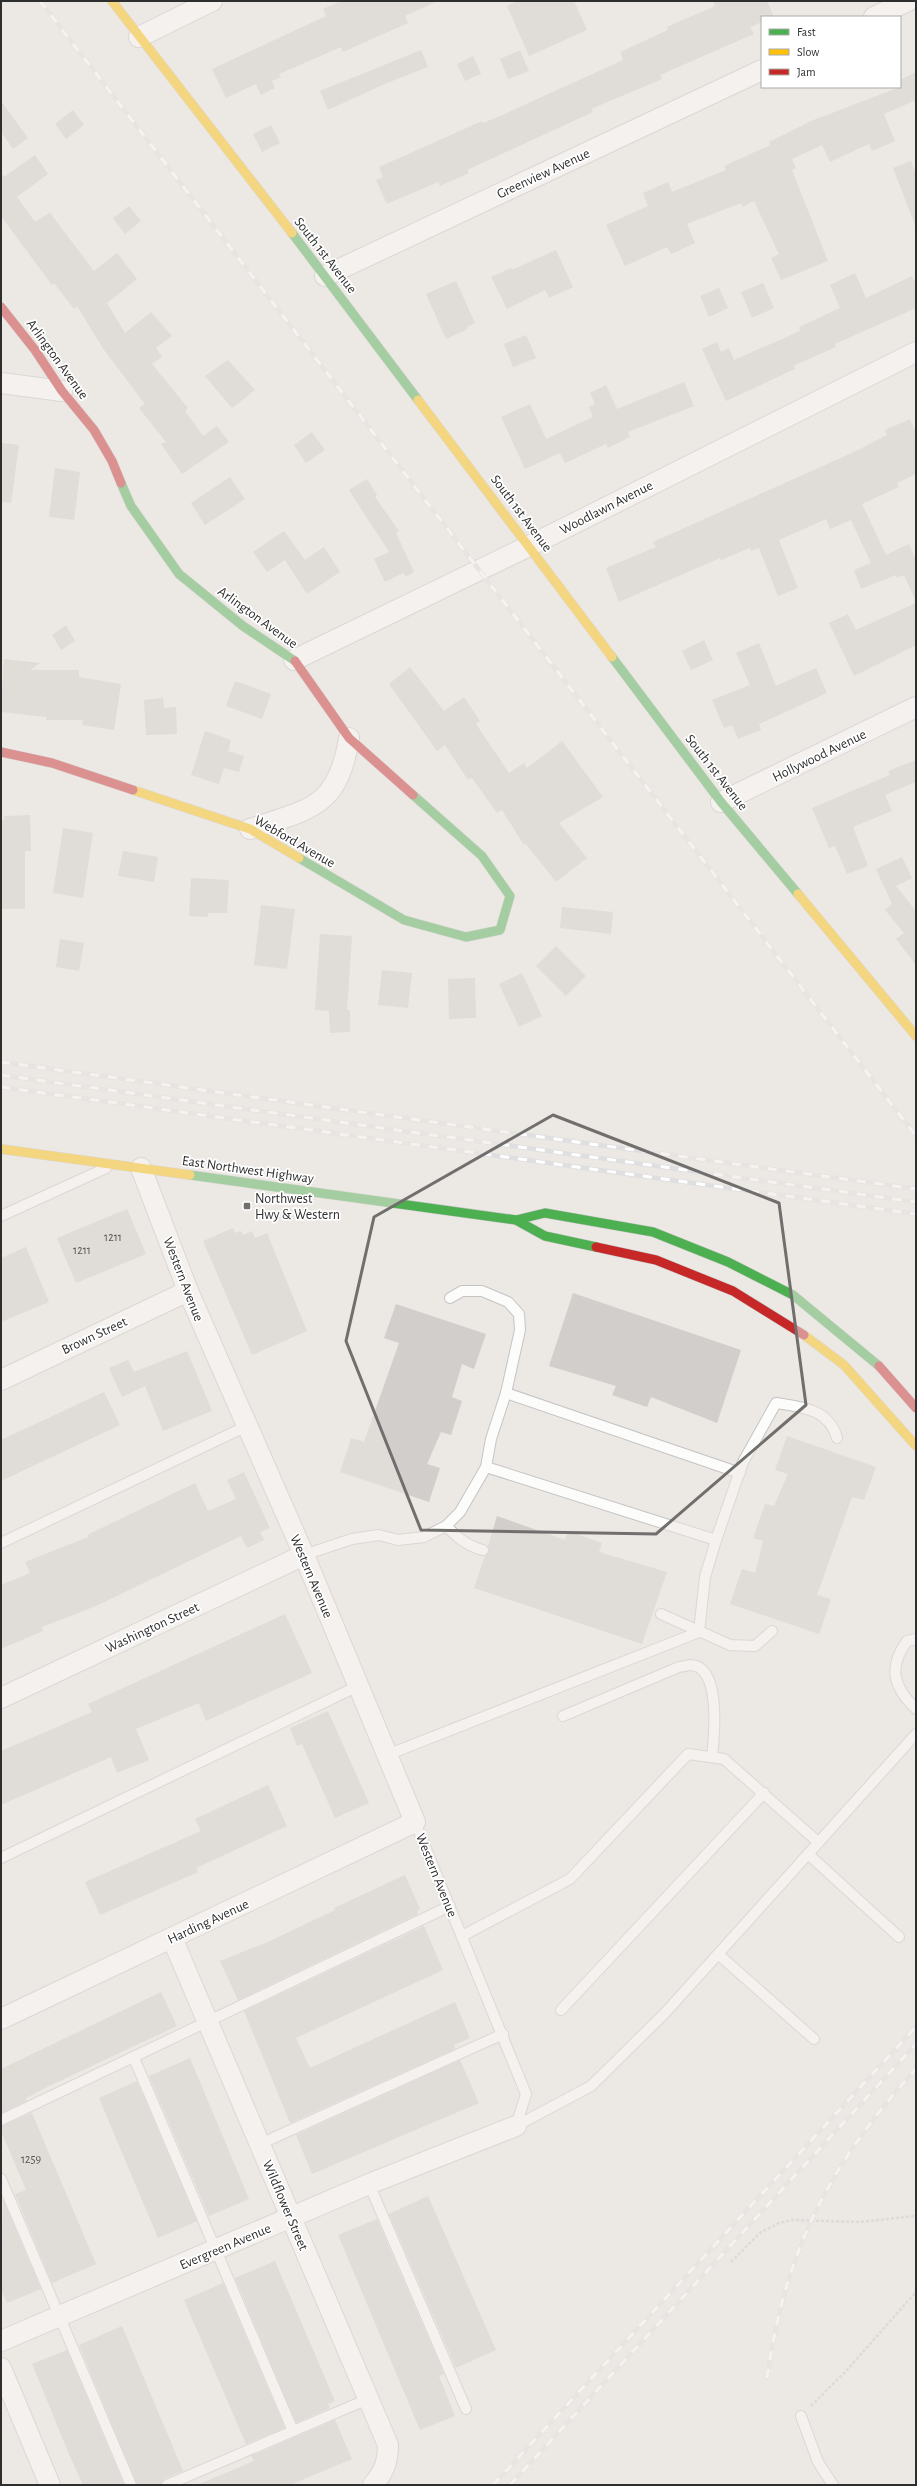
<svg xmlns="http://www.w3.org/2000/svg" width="917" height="2486" viewBox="0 0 917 2486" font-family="'Alegreya Sans',sans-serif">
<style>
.building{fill:#d1cecb}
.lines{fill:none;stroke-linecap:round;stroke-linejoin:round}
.lane-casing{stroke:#c5c4c5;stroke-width:12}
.street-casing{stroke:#c5c4c5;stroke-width:22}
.fast-casing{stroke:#c5c4c5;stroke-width:10}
.slow-casing{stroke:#c5c4c5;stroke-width:10}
.jam-casing{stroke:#c5c4c5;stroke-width:10}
.path{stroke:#c9c9c8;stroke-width:2.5;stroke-dasharray:3 2;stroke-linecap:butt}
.lane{stroke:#fcfcfb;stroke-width:10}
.street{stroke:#fcfcfb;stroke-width:20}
.fast{stroke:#4caf50;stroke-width:9}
.slow{stroke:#ffc107;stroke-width:9}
.jam{stroke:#c62828;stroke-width:9}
.rail-casing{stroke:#dfdfe1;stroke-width:4.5}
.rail{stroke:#fff;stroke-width:3;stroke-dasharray:9;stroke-linecap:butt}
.marked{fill:none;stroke:#706f6e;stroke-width:3;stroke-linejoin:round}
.poi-dot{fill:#706f6e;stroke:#fff;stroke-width:1.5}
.labels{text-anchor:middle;stroke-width:3.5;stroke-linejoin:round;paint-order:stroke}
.number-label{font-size:12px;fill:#585857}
.street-label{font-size:14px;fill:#2e2e2e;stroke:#fff}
.poi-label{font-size:14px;fill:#2e2e2e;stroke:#fff;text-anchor:start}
</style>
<rect width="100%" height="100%" fill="#ece8e4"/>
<g class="building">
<path d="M341,1H438L405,16L408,23L343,52L341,47L279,74L281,77L272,81L275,88L261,95L256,84L226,98L212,69L326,16L323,9Z"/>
<path d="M517,1H574L587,30L529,56L507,6Z"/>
<path d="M713,1H767L774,17H762V22L750,27L754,34L660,75L662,79L591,109L593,112L467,170L469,173L440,186L438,182L387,204L376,180L383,177L379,167L482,121L483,123L500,116L623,60L620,52L668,30L667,27L715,6Z"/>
<path d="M421,50L428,67L387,83L328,110L320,91Z"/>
<path d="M520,50L529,71L508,79L500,59Z"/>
<path d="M473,56L481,74L465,81L457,64Z"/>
<path d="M916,72V100L884,114L895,141L872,151L869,144L830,162L822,145L792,159L796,168L792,170L828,261L781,280L771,258L779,254L754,201L743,207L741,203L687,224L695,243L671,254L667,247L625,266L606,225L648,206L643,193L668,182L672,192L726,170L724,166L770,145L769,142L811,121L900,87V80Z"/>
<path d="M1,101L28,138L13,149L1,132Z"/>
<path d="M73,110L84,125L66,139L55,124Z"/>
<path d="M271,125L280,143L262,152L253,134Z"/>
<path d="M35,155L48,174L17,197L35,222L50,213L94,271L117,253L137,279L107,303L125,333L151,312L172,336L156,348L162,357L152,364L188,408L185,411L203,436L217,426L229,442L182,474L161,444L166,442L139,408L145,404L104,350L77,306L74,309L54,283L52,285L1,216V173L4,177Z"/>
<path d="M911,161L916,174L915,225L893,168Z"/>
<path d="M129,206L141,221L125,234L113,218Z"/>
<path d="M556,250L573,287L549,298L545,290L507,309L491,277L511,268L512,270Z"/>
<path d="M855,273L866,298L912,276L916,285V308L835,344L836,347L793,366L795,369L726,401L702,349L717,342L721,352L729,348L734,360L800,331L799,327L840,308L830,285Z"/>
<path d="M456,281L475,323L467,327L468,329L446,339L426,294Z"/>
<path d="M763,283L774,308L752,318L741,292Z"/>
<path d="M719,288L728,308L709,317L700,296Z"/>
<path d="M526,335L536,358L513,367L504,344Z"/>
<path d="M228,360L255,390L232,408L205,376Z"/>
<path d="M684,382L694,406L628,432L630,437L608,448L606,444L565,463L560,453L525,469L501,417L530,404L546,439L593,417L589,407L595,404L590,393L606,385L617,409Z"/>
<path d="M910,419L916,433V474L897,483L899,487L862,504L886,555L909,544L916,560V601L904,575L897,578L896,575L861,589L854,570L871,563L851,520L830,529L826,519L779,540L798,588L778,596L759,548L751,551L750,548L721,560L720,558L619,602L606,568L656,547L653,542L854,452L887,435L885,430Z"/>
<path d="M312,432L325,450L306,463L294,445Z"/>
<path d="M1,443L19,445L11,503L1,502Z"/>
<path d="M55,468L80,472L74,520L49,517Z"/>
<path d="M230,477L245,499L205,525L191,503Z"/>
<path d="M367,479L377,495L375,497L399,531L396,533L414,572L406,577L403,573L385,582L374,559L389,552L349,490Z"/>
<path d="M284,531L305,560L324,547L340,572L307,594L285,560L267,572L253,552Z"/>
<path d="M916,603V645L854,676L829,623L848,614L856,630Z"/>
<path d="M66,625L75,641L61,650L52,635Z"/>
<path d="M704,640L713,660L691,670L682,651Z"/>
<path d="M759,643L776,686L816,668L827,693L759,724L761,730L738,739L732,725L724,728L712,700L750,685L736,653Z"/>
<path d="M4,659L40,663L30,670H79V677L121,684L114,730L82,725L83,720H46V717L1,712Z"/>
<path d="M410,667L444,711L464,697L480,721L476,724L509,773L524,763L527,768L562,741L603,797L559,823L587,858L556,882L526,844L524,845L502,810L497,813L472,778L468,780L445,745L437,751L389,684Z"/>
<path d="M235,681L271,694L262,719L226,706Z"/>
<path d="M163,698L164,708L176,707L177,734L146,735L144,700Z"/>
<path d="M205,731L231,740L228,751L244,756L239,772L224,768L219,784L191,775Z"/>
<path d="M916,760V782L885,795L892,811L853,827L868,866L847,874L835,846L829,848L812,808L890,775L888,771Z"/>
<path d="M30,815L31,851H25V909H1V820H4V816Z"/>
<path d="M63,828L93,833L83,898L53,893Z"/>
<path d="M123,851L158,857L154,882L118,876Z"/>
<path d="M902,857L912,878L896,886L916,911V965L896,939L904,933L885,910L892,904L876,869Z"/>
<path d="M191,878L229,880L227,913H208V917L189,916Z"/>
<path d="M261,905L295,909L287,969L254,965Z"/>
<path d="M562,907L613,912L611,934L560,928Z"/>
<path d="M320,934L352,936L347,1010H350V1032L330,1033L329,1011L315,1010Z"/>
<path d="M60,939L84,943L79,971L56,967Z"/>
<path d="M556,946L586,976L566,996L536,966Z"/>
<path d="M382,970L412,973L408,1008L378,1005Z"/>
<path d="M522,973L542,1016L519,1027L499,984Z"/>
<path d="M475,978L476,1018L449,1019L448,979Z"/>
<path d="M127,1209L146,1254L76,1283L57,1238Z"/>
<path d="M233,1228L235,1233L241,1231L243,1235L252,1231L255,1238L267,1233L307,1331L252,1355L203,1241Z"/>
<path d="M26,1247L49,1302L1,1322V1258Z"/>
<path d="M573,1293L741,1350L717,1423L651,1397L647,1407L612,1395L616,1386L549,1366Z"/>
<path d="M396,1304L486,1334L474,1369L462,1364L452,1397L462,1401L451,1435L441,1432L427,1464L440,1468L429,1502L340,1472L351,1438L364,1442L399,1343L384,1338Z"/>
<path d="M187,1351L212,1411L163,1431L145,1386L122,1397L109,1368L128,1360L134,1372Z"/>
<path d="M104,1392L120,1425L1,1481V1440Z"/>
<path d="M787,1436L876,1467L864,1500L852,1497L817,1595L831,1599L819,1634L730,1604L742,1569L755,1573L763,1541L753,1538L765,1504L774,1506L788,1474L775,1470Z"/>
<path d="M244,1472L270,1528L260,1532L264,1540L247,1548L241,1536L96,1606L42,1627L43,1631L1,1649V1585L30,1573L25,1562L88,1537L87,1535L195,1483L208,1511L236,1499L227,1480Z"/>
<path d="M497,1516L565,1540L568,1531L602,1543L599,1552L667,1572L642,1644L474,1588L485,1556L489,1552L488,1546Z"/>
<path d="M285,1614L312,1673L206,1721L199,1703L136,1729L149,1760L117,1773L111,1757L1,1805V1751L92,1712L88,1704Z"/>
<path d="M328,1711L369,1803L335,1818L302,1744L297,1746L290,1728Z"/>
<path d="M268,1785L287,1826L196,1868L198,1872L100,1915L85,1882L201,1831L195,1819Z"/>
<path d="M405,1875L420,1909L417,1911L418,1914L238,2000L220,1961L270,1941L335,1910L334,1908Z"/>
<path d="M424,1926L443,1970L296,2038L310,2068L455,2002L470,2038L454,2045L455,2049L290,2123L244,2011Z"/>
<path d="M161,1992L177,2026L47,2087L26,2098L27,2101L1,2113V2069Z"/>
<path d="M190,2058L249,2199L209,2216L149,2076Z"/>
<path d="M460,2060L479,2103L312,2174L296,2135Z"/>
<path d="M137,2081L197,2221L158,2238L99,2098Z"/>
<path d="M32,2113L96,2264L52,2283L15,2194L26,2190L1,2131V2126Z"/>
<path d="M428,2196L496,2350L456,2368L389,2214Z"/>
<path d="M3,2199L41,2289L7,2303L1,2290Z"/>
<path d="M377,2219L444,2374L439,2376L455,2416L420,2430L338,2235Z"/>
<path d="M275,2261L335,2401L328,2404L330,2408L296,2423L235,2278Z"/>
<path d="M223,2283L285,2428L246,2444L184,2300Z"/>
<path d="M122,2326L183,2471L164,2479L161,2485H137L79,2345Z"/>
<path d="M67,2350L124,2485H83L69,2454L32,2364Z"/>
<path d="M335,2420L352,2459L290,2485H197L254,2461L251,2456Z"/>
</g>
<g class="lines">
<g class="lane-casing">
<g id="lane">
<path d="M1,1216L106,1168"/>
<path d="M506,1393L740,1473"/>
<path d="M486,1467L716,1540"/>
<path d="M446,1526C457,1537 467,1546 483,1550"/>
<path d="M1,1543L247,1426"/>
<path d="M304,1555L352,1539L379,1535L398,1540L424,1537L446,1526L460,1512L486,1467L491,1439L506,1393L520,1330L519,1314L508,1302L482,1291H462L450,1298"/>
<path d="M661,1614L730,1645L755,1646L772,1631"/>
<path d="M916,1639L907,1641C888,1667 893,1687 916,1709"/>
<path d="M563,1716L679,1667C683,1667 687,1665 691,1665C722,1667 714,1738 712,1757"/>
<path d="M387,1755L699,1632L705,1577L716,1540L743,1462L776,1403C802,1407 829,1409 837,1438"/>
<path d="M415,1822L526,2094L516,2126"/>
<path d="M808,1854L899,1937"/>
<path d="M1,1858L358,1686"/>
<path d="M462,1936L570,1879L688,1754L724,1759L818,1842"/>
<path d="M718,1954L814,2039"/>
<path d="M561,2010L764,1793"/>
<path d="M134,2058L293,2431"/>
<path d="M1,2120L450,1906"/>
<path d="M516,2126L591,2086L665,2013L916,1734"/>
<path d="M260,2144L503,2034"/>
<path d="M1,2179L131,2485"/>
<path d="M369,2184L466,2409"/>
<path d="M801,2416L818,2462L833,2485"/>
<path d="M167,2485L368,2399"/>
</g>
</g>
<g class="street-casing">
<g id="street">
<path d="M874,17L908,1"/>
<path d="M139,37L212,1"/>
<path d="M325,276L762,70"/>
<path d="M1,383L62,391"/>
<path d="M294,660L529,546L916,352"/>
<path d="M721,802L916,707"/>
<path d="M250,829C310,809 338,808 349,738"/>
<path d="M1,1380L188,1291"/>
<path d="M1,1698L304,1555"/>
<path d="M172,1938L388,2445C388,2462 384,2472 373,2485"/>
<path d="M1,2019L415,1822L304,1555L188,1291L141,1168"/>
<path d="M1,2341L369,2184L516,2126"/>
<path d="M1,2368L50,2485"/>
</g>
</g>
<g class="fast-casing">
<g id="fast">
<path d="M292,233L418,400"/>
<path d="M121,483L131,506L179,574L243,626L295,661"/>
<path d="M612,657L721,802L798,894"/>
<path d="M299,858L404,920L466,937L500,930L510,896L482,856L413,795"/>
<path d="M190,1175L516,1220L545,1236L596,1247"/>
<path d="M516,1220L545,1213L653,1232L728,1262L793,1295L879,1366"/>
</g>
</g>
<g class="slow-casing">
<g id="slow">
<path d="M112,1L292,233"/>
<path d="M418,400L612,657"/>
<path d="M133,790L250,829L299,858"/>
<path d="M798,894L916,1036"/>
<path d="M1,1149L190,1175"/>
<path d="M804,1335L844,1365L916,1446"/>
</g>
</g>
<g class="jam-casing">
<g id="jam">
<path d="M1,307L35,350L62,391L94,430L112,461L121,483"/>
<path d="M295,661L349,738L413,795"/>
<path d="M1,752L52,763L133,790"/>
<path d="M596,1247L656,1260L733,1291L804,1335"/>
<path d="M879,1366L916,1408"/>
</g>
</g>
<g class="path">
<path d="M731,2262L761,2232L779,2223L792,2220L859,2222L916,2216"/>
<path d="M811,2406L846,2371L916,2292"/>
</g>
<use href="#lane" class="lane"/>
<use href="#street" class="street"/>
<use href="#fast" class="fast"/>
<use href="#slow" class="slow"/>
<use href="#jam" class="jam"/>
<g class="rail-casing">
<g id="rail">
<path d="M40,1L916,1136"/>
<path d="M1,1062L916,1189"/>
<path d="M1,1075L916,1202"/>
<path d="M1,1087L916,1214"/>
<path d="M767,2378C785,2250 830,2163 916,2069"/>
<path d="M493,2485L916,2027"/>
<path d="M510,2485L916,2044"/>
</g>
</g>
<use href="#rail" class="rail"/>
</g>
<path d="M0 0H917V2486H0ZM553,1115L779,1203L806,1405L656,1534L421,1530L346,1341L374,1217Z" fill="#ece8e4" fill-opacity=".55" fill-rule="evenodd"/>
<path class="marked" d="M553,1115L779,1203L806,1405L656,1534L421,1530L346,1341L374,1217Z"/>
<rect class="poi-dot" x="243" y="1202" width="8" height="8" rx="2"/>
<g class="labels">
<g class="number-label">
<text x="113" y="1241">1211</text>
<text x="82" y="1254">1211</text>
<text x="31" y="2163">1259</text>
</g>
<g class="street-label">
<text transform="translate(543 173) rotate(-25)" y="5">Greenview Avenue</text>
<text transform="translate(326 255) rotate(52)" y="5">South 1st Avenue</text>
<text transform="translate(58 359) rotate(54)" y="5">Arlington Avenue</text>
<text transform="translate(606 507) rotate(-27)" y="5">Woodlawn Avenue</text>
<text transform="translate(522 513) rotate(53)" y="5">South 1st Avenue</text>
<text transform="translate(258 617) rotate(36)" y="5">Arlington Avenue</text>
<text transform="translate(819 755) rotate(-26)" y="5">Hollywood Avenue</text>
<text transform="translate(717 772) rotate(52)" y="5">South 1st Avenue</text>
<text transform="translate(295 841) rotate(30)" y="5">Webford Avenue</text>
<text transform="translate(248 1169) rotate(8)" y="5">East Northwest Highway</text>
<text transform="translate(184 1279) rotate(69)" y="5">Western Avenue</text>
<text transform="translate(94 1335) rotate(-25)" y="5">Brown Street</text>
<text transform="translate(312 1576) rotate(67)" y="5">Western Avenue</text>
<text transform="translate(152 1627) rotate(-25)" y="5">Washington Street</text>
<text transform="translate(437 1875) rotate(68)" y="5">Western Avenue</text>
<text transform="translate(208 1921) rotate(-25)" y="5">Harding Avenue</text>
<text transform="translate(286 2205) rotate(67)" y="5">Wildflower Street</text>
<text transform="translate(225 2246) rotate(-23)" y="5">Evergreen Avenue</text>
</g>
<g class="poi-label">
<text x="255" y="1203">Northwest<tspan x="255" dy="16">Hwy &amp; Western</tspan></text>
</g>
</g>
<rect width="917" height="2486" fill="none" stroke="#2e2e2e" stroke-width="4"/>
<rect x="761" y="16" width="140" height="72" fill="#ffffff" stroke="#ababab"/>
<rect x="769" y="29" width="20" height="6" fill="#4caf50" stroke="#ababab"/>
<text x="797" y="36" font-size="12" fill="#2e2e2e">Fast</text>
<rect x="769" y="49" width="20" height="6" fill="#ffc107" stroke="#ababab"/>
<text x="797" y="56" font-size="12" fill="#2e2e2e">Slow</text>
<rect x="769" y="69" width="20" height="6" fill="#c62828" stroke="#ababab"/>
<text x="797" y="76" font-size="12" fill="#2e2e2e">Jam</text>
</svg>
